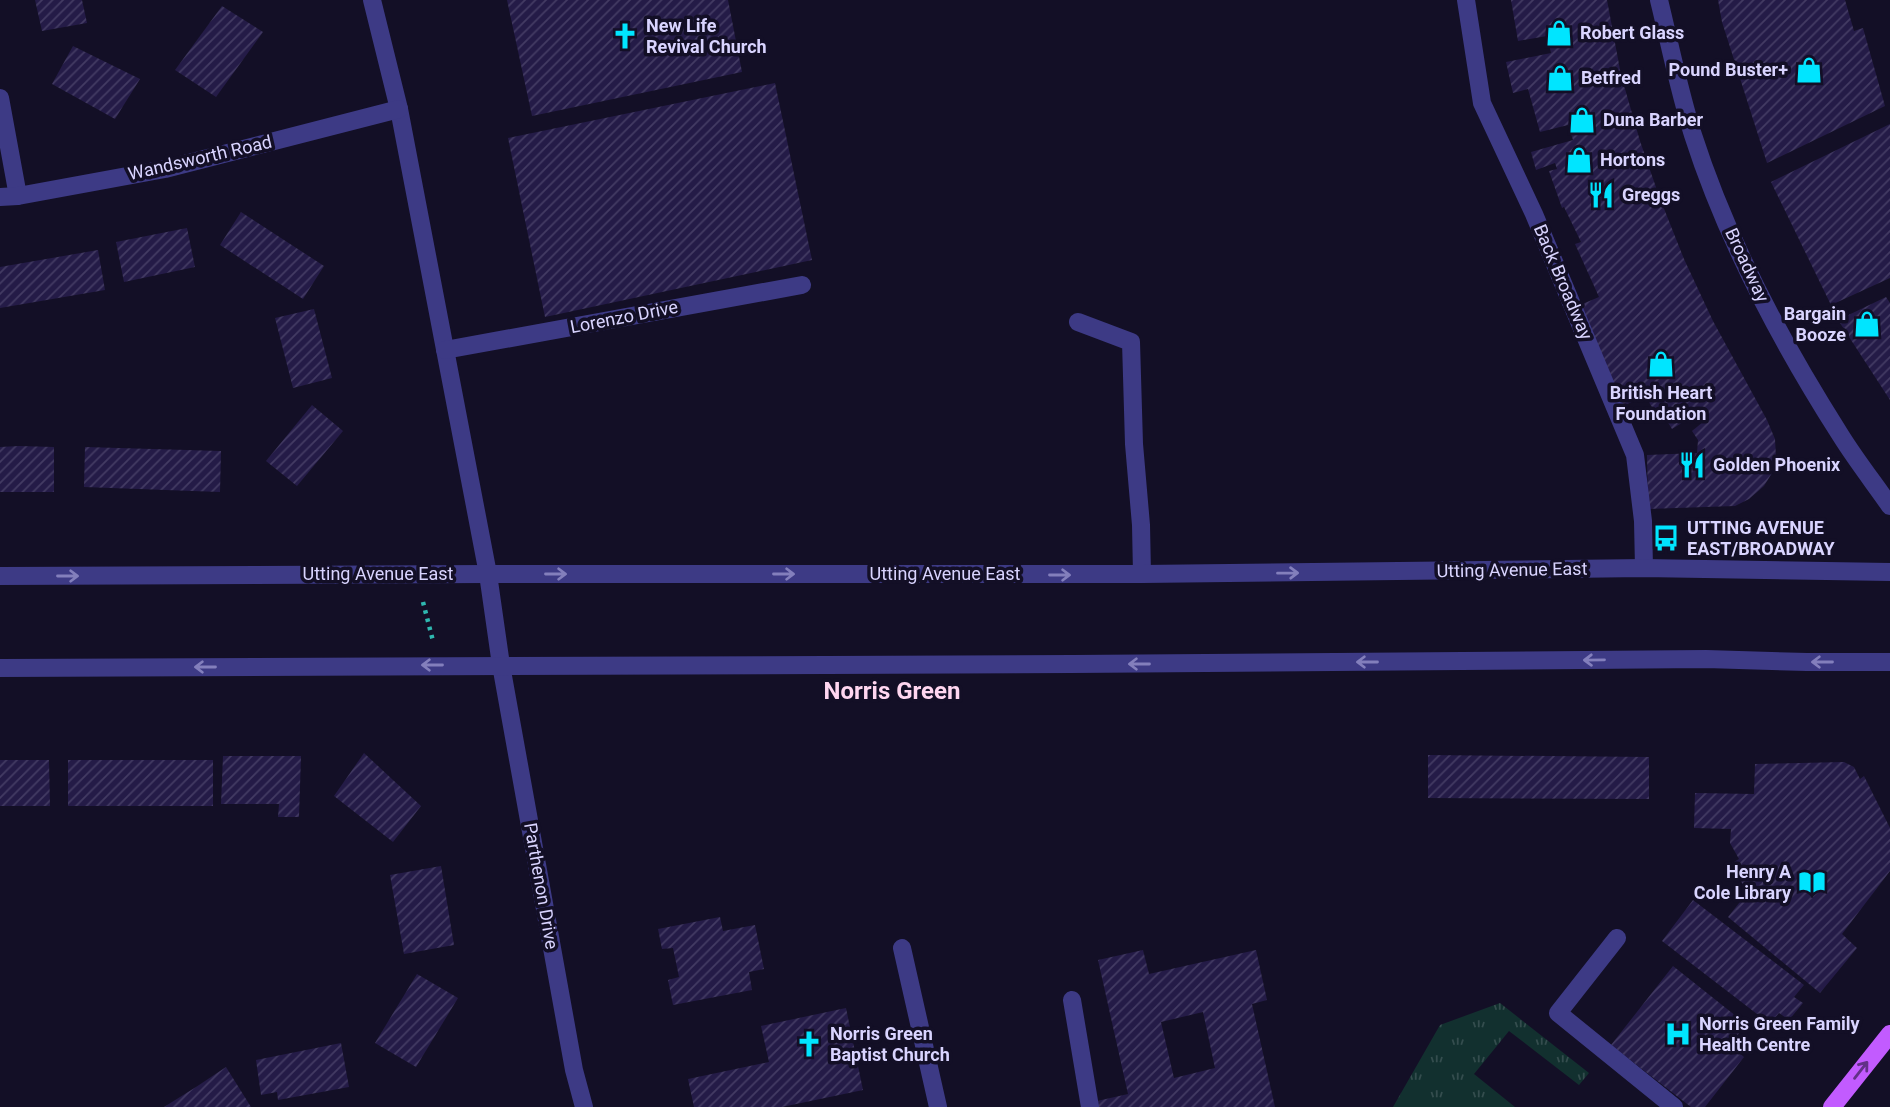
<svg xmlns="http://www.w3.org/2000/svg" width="1890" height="1107" viewBox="0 0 1890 1107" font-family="Roboto,sans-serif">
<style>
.grass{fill:url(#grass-tufts)}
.building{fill:url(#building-hatch);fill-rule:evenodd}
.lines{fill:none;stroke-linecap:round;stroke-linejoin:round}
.path{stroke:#2fb8b0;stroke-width:4.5;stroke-dasharray:3.5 5;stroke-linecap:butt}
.service{stroke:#3d3a85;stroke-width:18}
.minor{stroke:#3d3a85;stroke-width:18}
.tertiary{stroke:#3d3a85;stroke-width:18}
.primary{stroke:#c25bff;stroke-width:18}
.oneway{stroke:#837fbc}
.oneway2{stroke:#623188}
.labels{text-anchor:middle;stroke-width:7;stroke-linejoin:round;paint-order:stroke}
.poi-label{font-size:18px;font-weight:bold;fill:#d9d4ff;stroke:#130f26;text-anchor:start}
.street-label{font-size:18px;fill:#d9d4ff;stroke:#130f26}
.district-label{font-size:24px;font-weight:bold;fill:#ffd6f0;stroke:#130f26}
</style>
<defs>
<pattern id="grass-tufts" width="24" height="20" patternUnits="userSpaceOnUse" patternTransform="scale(1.75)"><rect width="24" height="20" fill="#12302f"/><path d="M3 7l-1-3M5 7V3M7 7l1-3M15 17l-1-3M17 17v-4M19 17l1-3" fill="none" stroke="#344d4e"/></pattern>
<pattern id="building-hatch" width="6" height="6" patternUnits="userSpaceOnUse" patternTransform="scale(1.75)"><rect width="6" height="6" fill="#241b47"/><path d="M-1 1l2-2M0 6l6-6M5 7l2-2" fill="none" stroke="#433b63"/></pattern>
</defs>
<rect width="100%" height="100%" fill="#130f26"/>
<path class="grass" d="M1500,1003L1589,1073L1579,1085L1509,1031L1474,1074L1515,1107H1393L1440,1025Z"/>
<g class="building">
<path d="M35,0H82L87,23L42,31Z"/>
<path d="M507,0H728L742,72L532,116Z"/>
<path d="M1511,0H1607L1621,75L1640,141L1659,196L1684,259L1713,321L1767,420L1775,439L1776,457L1772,473L1764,486L1749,499L1735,506L1648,509L1647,455L1697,453L1698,440L1692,431L1703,422L1698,413L1672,429L1659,408L1654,411L1645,395L1622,407L1580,305L1599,297L1575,244L1581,242L1564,207L1562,208L1549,171L1557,169L1555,163L1536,170L1531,152L1573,140L1568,125L1540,132L1528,89L1513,93L1506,62L1551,53L1547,36L1518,41Z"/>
<path d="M1718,0H1845L1854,31L1863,28L1885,106L1767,163L1722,22Z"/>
<path d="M222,6L263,32L216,97L175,70Z"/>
<path d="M73,46L140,79L115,119L52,84Z"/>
<path d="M775,83L812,260L545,317L508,138Z"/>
<path d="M1890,124V278L1831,305L1771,182Z"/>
<path d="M241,212L324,266L303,299L220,245Z"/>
<path d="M187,228L195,267L124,282L116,242Z"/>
<path d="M98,250L105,290L0,308V267Z"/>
<path d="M1886,297L1890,303V400L1838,320Z"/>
<path d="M314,309L332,378L293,388L275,318Z"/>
<path d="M312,405L343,431L297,486L266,461Z"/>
<path d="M19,446L54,447V492H0V447Z"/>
<path d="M85,447L221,451L220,492L84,487Z"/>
<path d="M364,753L421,806L393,842L334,796Z"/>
<path d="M1428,755L1649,757V799L1428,798Z"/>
<path d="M223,756H301L299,817H278L279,804H221Z"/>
<path d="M0,760H49L50,806H0Z"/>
<rect x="68" y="760" width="145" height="46"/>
<path d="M1844,762L1854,767L1860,779L1864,776L1890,828V871L1842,934L1857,948L1820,993L1728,917L1747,893L1732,863L1739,859L1730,843L1731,829L1694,828L1695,793L1754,794L1755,764Z"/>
<path d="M441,866L454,945L404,954L390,875Z"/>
<path d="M1693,900L1804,985L1794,997L1803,1003L1789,1020L1779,1013L1770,1024L1662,941Z"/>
<path d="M720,917L723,931L755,925L764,969L749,972L752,990L673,1005L668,980L679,977L673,948L662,949L658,929Z"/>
<path d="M1143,950L1149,974L1256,950L1267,1000L1252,1004L1275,1107H1098L1097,1101L1128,1094L1098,960ZM1203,1012L1215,1068L1174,1078L1161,1022Z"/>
<path d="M1673,966L1746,1024L1730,1045L1744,1057L1705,1107H1691L1611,1045Z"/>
<path d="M417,974L458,998L416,1067L375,1043Z"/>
<path d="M846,1008L863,1090L782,1107H694L688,1079L769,1062L761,1026Z"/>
<path d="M341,1043L349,1087L278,1100L277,1092L261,1095L256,1060Z"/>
<path d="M226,1067L251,1107H164L196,1087Z"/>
</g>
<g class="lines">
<path class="path" d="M423,602L433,641"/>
<g class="service">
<path d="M1466,0L1482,103L1534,214L1635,455L1643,521L1644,568"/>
<path d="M1078,322L1131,342L1134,444L1141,525L1142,574"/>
<path d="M1617,938L1558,1013L1674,1107"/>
<path d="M902,948L938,1107"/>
<path d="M1072,1000L1090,1107"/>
</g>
<g class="minor">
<path d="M372,0L399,109L488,574L501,665L574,1070L584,1107"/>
<path d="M1659,0C1670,45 1679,91 1693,135C1727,241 1781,342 1841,436C1856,460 1874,483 1890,506"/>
<path d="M0,98L18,196"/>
<path d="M0,197L18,196L165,169L399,109"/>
<path d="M445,350L802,285"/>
</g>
<g class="tertiary">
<path d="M0,576L488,574H1142L1644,568L1890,572"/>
<path d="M0,668L1072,664L1706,659L1807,662H1890"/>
</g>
<path class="primary" d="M1832,1107L1890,1034"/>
</g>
<defs><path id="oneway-shaft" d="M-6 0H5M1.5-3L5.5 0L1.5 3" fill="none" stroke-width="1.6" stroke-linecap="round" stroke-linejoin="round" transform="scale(1.75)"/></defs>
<g class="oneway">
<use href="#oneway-shaft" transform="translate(1288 573) rotate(-1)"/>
<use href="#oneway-shaft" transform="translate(556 574)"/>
<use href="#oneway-shaft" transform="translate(784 574)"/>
<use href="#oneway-shaft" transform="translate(1060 575)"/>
<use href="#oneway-shaft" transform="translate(68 576)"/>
<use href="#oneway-shaft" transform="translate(1594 660) rotate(179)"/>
<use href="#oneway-shaft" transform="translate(1367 662) rotate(180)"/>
<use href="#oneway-shaft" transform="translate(1822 662) rotate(180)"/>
<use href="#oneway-shaft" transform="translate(1139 664) rotate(180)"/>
<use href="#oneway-shaft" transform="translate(432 665) rotate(180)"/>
<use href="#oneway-shaft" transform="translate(205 667) rotate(180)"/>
</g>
<use class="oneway2" href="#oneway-shaft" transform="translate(1861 1070) rotate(-52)"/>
<defs>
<g id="shop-bare" transform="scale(2.1)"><path d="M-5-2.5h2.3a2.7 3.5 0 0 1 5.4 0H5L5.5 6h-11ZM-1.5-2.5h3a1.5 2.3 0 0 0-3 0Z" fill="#00e5ff" stroke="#130f26" stroke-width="2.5" paint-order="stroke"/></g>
<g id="church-bare" transform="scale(2.1)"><path d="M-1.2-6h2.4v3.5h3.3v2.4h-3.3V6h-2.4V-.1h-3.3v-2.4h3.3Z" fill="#00e5ff" stroke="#130f26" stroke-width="2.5" paint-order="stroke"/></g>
<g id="restaurant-bare" transform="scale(2.1)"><path d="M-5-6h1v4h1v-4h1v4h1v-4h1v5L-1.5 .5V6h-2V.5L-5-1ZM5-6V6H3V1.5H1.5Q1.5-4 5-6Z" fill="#00e5ff" stroke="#130f26" stroke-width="2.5" paint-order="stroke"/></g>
<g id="bus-bare" transform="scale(2.1)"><path d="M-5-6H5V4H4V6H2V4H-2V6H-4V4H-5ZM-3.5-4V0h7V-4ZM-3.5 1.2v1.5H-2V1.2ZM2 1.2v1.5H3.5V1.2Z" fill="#00e5ff" stroke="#130f26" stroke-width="2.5" paint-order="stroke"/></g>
<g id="library-bare" transform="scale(2.1)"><path d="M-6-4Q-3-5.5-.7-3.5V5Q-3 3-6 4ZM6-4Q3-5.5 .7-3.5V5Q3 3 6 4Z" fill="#00e5ff" stroke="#130f26" stroke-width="2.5" paint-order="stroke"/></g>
<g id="hospital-bare" transform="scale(2.1)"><path d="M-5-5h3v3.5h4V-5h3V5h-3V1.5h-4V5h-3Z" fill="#00e5ff" stroke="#130f26" stroke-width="2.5" paint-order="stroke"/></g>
</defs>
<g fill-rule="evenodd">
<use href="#shop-bare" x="1559" y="33"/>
<use href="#church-bare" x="625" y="36"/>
<use href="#shop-bare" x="1809" y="70"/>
<use href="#shop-bare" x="1560" y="78"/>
<use href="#shop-bare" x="1582" y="120"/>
<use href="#shop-bare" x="1579" y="160"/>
<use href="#restaurant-bare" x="1601" y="195"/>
<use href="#shop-bare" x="1867" y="324"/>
<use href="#shop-bare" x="1661" y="364"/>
<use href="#restaurant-bare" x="1692" y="465"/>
<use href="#bus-bare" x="1666" y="538"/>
<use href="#library-bare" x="1812" y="882"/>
<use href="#hospital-bare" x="1678" y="1034"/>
<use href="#church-bare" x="809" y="1044"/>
</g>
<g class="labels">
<g class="poi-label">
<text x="646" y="32">New Life<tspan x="646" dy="21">Revival Church</tspan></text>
<text x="1580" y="39">Robert Glass</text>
<text x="1788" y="76" text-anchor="end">Pound Buster+</text>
<text x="1581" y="84">Betfred</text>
<text x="1603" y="126">Duna Barber</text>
<text x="1600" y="166">Hortons</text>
<text x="1622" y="201">Greggs</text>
<text x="1846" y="320" text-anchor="end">Bargain<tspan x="1846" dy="21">Booze</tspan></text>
<text x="1661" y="399" text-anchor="middle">British Heart<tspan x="1661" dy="21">Foundation</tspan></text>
<text x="1713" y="471">Golden Phoenix</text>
<text x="1687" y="534">UTTING AVENUE<tspan x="1687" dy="21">EAST/BROADWAY</tspan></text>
<text x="1791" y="878" text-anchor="end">Henry A<tspan x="1791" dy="21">Cole Library</tspan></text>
<text x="1699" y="1030">Norris Green Family<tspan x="1699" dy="21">Health Centre</tspan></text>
<text x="830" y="1040">Norris Green<tspan x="830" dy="21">Baptist Church</tspan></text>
</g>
<g class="street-label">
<text transform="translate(200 158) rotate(-13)" y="6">Wandsworth Road</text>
<text transform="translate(1747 265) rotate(65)" y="6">Broadway</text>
<text transform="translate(1563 282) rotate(67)" y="6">Back Broadway</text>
<text transform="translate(624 317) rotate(-11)" y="6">Lorenzo Drive</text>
<text transform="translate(1512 570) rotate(-1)" y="6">Utting Avenue East</text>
<text x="378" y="580">Utting Avenue East</text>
<text x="945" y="580">Utting Avenue East</text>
<text transform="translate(541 886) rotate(80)" y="6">Parthenon Drive</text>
</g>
<g class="district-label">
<text x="892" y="699">Norris Green</text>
</g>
</g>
</svg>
